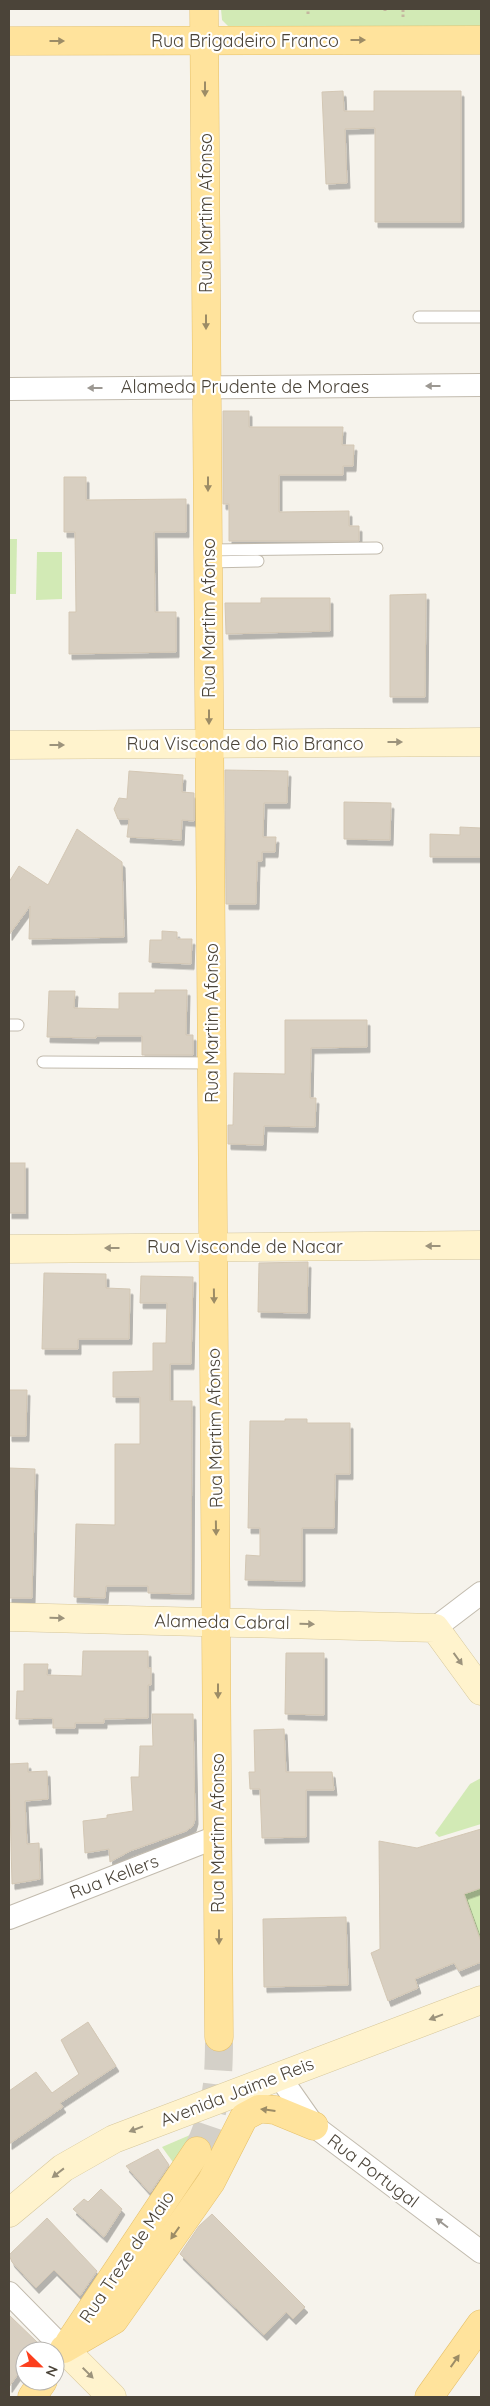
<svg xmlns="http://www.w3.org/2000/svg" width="490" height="2406" viewBox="0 0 490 2406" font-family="Quicksand,sans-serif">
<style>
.green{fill:#d2eab5}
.building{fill:#d8cfc1;stroke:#d3c7b4;filter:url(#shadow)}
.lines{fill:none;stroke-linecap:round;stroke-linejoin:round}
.primary-tunnel{stroke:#d4d0c8;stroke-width:28;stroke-dasharray:28 14;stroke-linecap:butt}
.lane-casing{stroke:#c2bbae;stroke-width:13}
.street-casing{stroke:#c2bbae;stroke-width:24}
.secondary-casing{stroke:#d6c79b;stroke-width:29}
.primary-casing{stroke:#e6c16a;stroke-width:29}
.path{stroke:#c4b79f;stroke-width:3;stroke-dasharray:2.5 2.5;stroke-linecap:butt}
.lane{stroke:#fff;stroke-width:11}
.street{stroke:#fff;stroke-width:22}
.secondary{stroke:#fff3cd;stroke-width:28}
.primary{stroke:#ffe39c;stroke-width:28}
.oneway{fill:#9c8c66}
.oneway2{fill:#9c9892}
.oneway3{fill:#9c937c}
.labels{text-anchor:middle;stroke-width:4.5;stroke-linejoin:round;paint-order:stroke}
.street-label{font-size:18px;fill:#4b4439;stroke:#fff}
</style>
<defs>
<filter id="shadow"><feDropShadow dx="3" dy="5.5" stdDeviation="0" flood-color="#0004"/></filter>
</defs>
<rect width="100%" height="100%" fill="#f6f3ec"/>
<g class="green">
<path d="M221,9H481V28L229,27L222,20Z"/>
<path d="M9,539H17L16,594H9Z"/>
<path d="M37,552H62V599L36,600Z"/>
<path d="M481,1778V1824L439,1837L435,1833L470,1784Z"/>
<path d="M481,1888V1942L464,1894Z"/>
<path d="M190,2135L175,2165L162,2147Z"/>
</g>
<g class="building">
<path d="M343,91L344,111H374V91H461V222H375V128L345,129L347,183L326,184L322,92Z"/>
<path d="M223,411H249V427H343L342,445H354L353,466H343V475H279V512L349,511V526H359V541H229V504H223Z"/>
<path d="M64,477H86V500L186,499V532H154L155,612H176V652L69,654V612H76L75,532H64Z"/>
<path d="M426,594L425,697H390V595Z"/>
<path d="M261,598H330V631L226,634L225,603H261Z"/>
<path d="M225,770L288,771L287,803H264L263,837H276L275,852H262V861H257L256,904H226Z"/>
<path d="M129,771L183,775L182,792L194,793V821L182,820L181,840L127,837L129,819H118L114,809L119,798L127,799Z"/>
<path d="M344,802L391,803L390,840L344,839Z"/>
<path d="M460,827L481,828V857H430V834L460,835Z"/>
<path d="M77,829L122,862L124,937L29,939L30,906L9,935V882L19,866L48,885Z"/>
<path d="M162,931L177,932V939H192L191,964L149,962L150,940H162Z"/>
<path d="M155,990H187L186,1035H193V1055H142V1036H96V1038L47,1037L49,991H75L74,1008L119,1009V993H155Z"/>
<path d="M285,1020H367V1047L311,1048L310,1098H316L315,1127L264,1126L263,1145L228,1144V1125H233L234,1073L285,1074Z"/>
<rect x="9" y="1163" width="16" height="50"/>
<path d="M308,1262L307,1313L258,1312L259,1263Z"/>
<path d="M44,1273L106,1274V1288L130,1289L129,1339H78V1349H42Z"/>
<path d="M141,1276L193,1277L191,1364H170V1401H192L191,1594L148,1593V1586H106L105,1598L74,1597L76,1524L115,1525V1444H140V1397H113V1372L153,1371V1343H166L167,1303H140Z"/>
<path d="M9,1390H27L26,1436H9Z"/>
<path d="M285,1419H307V1423H350V1474H335L334,1528H302V1581L245,1580L246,1555L260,1556V1528H248L250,1421H285Z"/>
<path d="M9,1468L35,1469L32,1598H9Z"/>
<path d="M83,1651H148V1668H151V1685H148V1718L104,1719V1723H75V1728H53V1719L51,1718L16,1719L17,1691H24V1664H48L47,1675L82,1676Z"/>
<path d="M286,1653H324V1715L285,1714Z"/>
<path d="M152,1714H193L195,1819L193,1826L186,1831L130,1851L110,1862L109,1849L85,1853L83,1821L107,1818V1815L133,1811L131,1777H139L140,1746H153Z"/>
<path d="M284,1729L286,1772H332L334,1790H306V1837L262,1838L260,1789H250L249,1772H255L254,1730Z"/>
<path d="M28,1763V1772L47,1771L48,1799L25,1801L27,1844L39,1843L40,1879L12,1884L9,1764Z"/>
<path d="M481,1829V1888L464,1894L481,1942V1962L459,1971L454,1963L415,1979L418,1988L388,2001L371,1953L380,1949L379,1841L417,1848Z"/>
<path d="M346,1917L348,1985L264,1987L263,1919Z"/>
<path d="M88,2022L116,2066L60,2103L63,2107L9,2144V2091L36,2072L52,2093L79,2074L61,2040Z"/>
<path d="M158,2149L169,2165L150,2193L126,2166Z"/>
<path d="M101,2189L122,2209L104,2237L73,2209L84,2199L88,2202Z"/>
<path d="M212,2214L305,2307L293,2319L286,2312L264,2335L180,2254L199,2226Z"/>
<path d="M47,2218L97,2271L80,2296L54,2270L36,2288L12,2262L9,2255Z"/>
<path d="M9,2315L39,2344L34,2351H25V2364L9,2387Z"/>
</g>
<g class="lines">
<path class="primary-tunnel" d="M197,2151C217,2112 219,2080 219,2037"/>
<g class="lane-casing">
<g id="lane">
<path d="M419,317H481"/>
<path d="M208,550L377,548"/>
<path d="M208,562L258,561"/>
<path d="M9,1025H18"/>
<path d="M43,1062L211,1063"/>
</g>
</g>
<g class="street-casing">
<g id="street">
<path d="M9,389L481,385"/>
<path d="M435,1628L481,1593"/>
<path d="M9,1918L219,1836"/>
<path d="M279,2076L314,2126L481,2252"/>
<path d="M9,2293L64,2349"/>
</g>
</g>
<g class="secondary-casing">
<g id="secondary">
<path d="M9,745L481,742"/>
<path d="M9,1249L481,1245"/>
<path d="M9,1617L435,1628L481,1691"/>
<path d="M9,2213L63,2168L114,2139L481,2000"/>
<path d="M64,2349L112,2397"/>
</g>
</g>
<g class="primary-casing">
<g id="primary">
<path d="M204,9L219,2037"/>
<path d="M9,41L481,40"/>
<path d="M69,2343L197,2151"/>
<path d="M64,2349L114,2320L211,2182L244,2117L259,2109H265L275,2110L314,2126"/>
<path d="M32,2397L43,2381"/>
<path d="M429,2397L481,2324"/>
</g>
</g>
<g class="path">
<path d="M385,9V11"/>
<path d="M308,14V9"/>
<path d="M403,17V9"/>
</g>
<use href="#lane" class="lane"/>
<use href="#street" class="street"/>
<use href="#secondary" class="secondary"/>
<use href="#primary" class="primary"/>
</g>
<defs><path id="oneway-solid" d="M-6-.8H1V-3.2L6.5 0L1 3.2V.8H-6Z" transform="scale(1.25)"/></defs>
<g class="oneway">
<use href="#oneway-solid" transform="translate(358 40)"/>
<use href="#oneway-solid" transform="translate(57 41)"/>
<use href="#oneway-solid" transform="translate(205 89) rotate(90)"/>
<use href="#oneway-solid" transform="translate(206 322) rotate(90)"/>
<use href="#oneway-solid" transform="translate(208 484) rotate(90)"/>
<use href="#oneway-solid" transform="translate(209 717) rotate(90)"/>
<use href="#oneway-solid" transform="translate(214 1296) rotate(89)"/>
<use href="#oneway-solid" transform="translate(216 1528) rotate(89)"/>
<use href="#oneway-solid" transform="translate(218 1691) rotate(90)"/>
<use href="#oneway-solid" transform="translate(219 1937) rotate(90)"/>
<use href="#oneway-solid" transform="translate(268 2110) rotate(-173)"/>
<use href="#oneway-solid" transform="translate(175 2233) rotate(125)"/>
<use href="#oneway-solid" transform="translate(455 2361) rotate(-55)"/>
</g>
<g class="oneway2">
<use href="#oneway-solid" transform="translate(433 386) rotate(180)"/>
<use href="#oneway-solid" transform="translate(95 388) rotate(180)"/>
<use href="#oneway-solid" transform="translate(442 2223) rotate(-143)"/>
</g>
<g class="oneway3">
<use href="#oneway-solid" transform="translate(395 742)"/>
<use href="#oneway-solid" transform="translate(57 745)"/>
<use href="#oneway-solid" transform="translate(433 1246) rotate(180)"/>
<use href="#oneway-solid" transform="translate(112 1248) rotate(180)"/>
<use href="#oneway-solid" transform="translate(57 1618) rotate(1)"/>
<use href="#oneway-solid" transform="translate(307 1624) rotate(1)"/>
<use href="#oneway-solid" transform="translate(458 1659) rotate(54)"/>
<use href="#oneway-solid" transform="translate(436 2017) rotate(159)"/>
<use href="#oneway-solid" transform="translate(136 2129) rotate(159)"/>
<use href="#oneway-solid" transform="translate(58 2173) rotate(142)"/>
<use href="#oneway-solid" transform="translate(88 2373) rotate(45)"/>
</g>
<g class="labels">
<g class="street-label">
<text x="245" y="47">Rua Brigadeiro Franco</text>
<text transform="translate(206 213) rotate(-90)" y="6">Rua Martim Afonso</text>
<text x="245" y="393">Alameda Prudente de Moraes</text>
<text transform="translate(209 618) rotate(-90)" y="6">Rua Martim Afonso</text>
<text x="245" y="750">Rua Visconde do Rio Branco</text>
<text transform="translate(212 1023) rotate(-90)" y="6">Rua Martim Afonso</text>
<text x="245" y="1253">Rua Visconde de Nacar</text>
<text transform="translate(215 1428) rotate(-91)" y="6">Rua Martim Afonso</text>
<text transform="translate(222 1622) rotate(1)" y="6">Alameda Cabral</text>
<text transform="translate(218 1833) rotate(-90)" y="6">Rua Martim Afonso</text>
<text transform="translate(114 1877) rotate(-21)" y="6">Rua Kellers</text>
<text transform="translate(237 2092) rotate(-21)" y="6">Avenida Jaime Reis</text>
<text transform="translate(373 2171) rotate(37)" y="6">Rua Portugal</text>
<text transform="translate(127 2257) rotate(-56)" y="6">Rua Treze de Maio</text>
</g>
</g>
<rect width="490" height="2406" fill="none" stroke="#4b4439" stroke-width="20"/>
<g transform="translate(40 2366) rotate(113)"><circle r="24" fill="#ffffff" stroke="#b7b4b0"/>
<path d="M0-4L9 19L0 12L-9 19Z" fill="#fc3f1d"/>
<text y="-8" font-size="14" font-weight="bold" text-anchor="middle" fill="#4b4439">N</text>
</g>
</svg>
